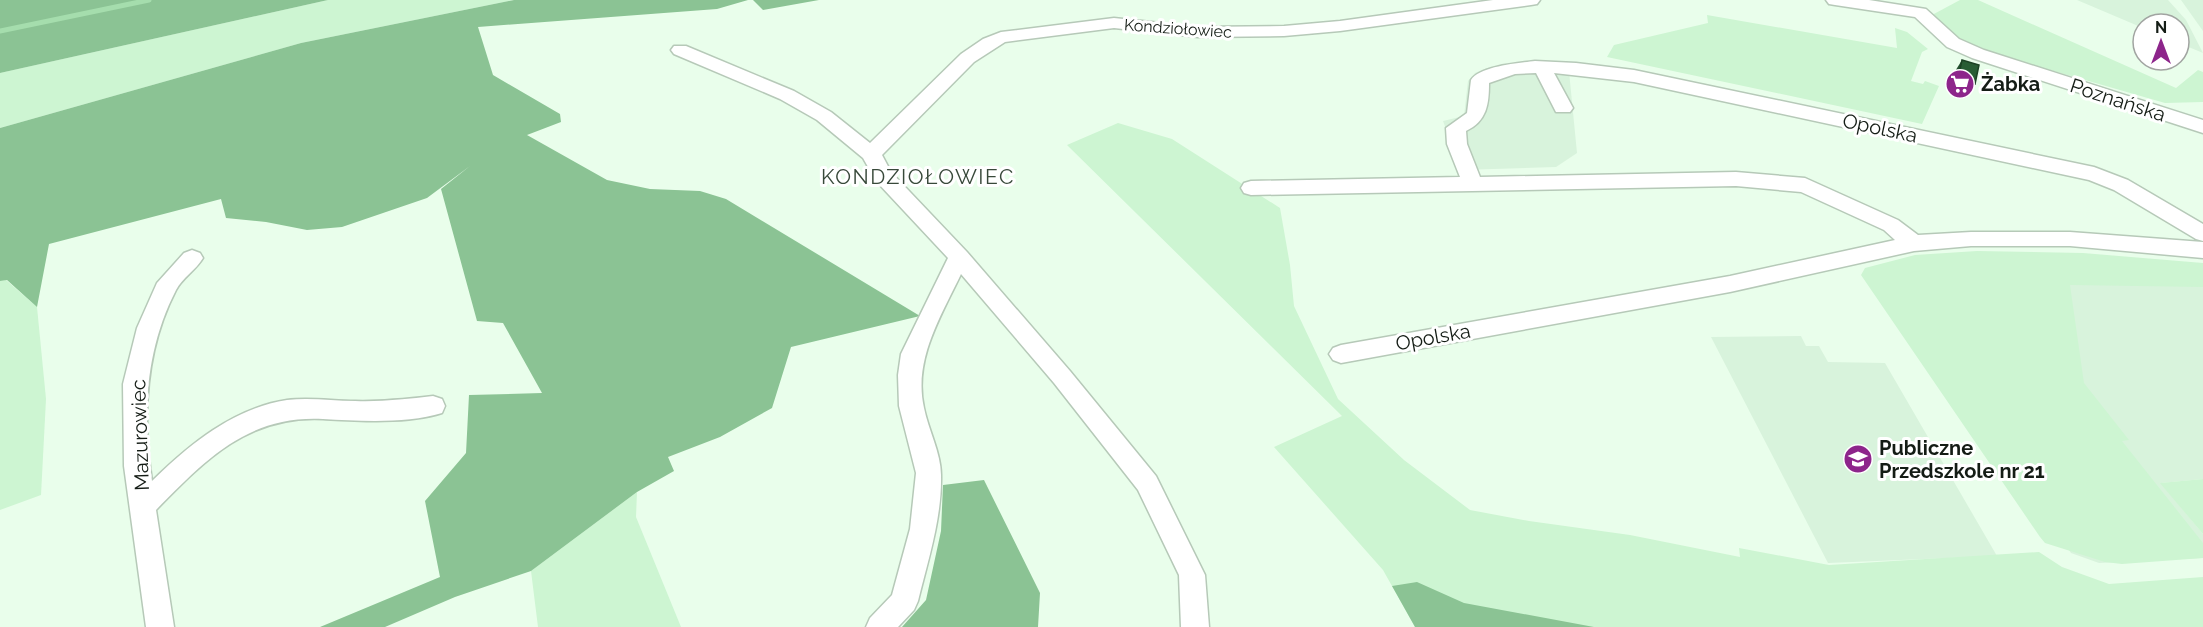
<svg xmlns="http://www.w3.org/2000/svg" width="2203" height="627" viewBox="0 0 2203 627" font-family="Raleway,sans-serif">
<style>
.built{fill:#d8f3dc}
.green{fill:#cdf5d2}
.forest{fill:#8bc394}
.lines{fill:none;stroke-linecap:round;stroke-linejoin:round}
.stream{stroke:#a5ddad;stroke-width:5}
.minor-casing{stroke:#b6c9b8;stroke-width:3}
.minor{fill:#fff;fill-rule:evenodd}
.wall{fill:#22502d}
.building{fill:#285d34;stroke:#1c4124;stroke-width:1.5}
.labels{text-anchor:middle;stroke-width:6;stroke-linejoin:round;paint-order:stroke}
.far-street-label{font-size:16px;fill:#141c15;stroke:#fff}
.poi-label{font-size:20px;font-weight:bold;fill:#141c15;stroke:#fff;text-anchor:start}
.street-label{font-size:20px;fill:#141c15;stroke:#fff}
.neighbourhood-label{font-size:21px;letter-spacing:1.5px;fill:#38493a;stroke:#fff}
</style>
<rect width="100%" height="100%" fill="#e9feeb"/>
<g class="built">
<path d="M2077,0H2168L2186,20L2203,53L2179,43V24H2143V28Z"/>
<path d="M2181,0H2203V31Z"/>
<path d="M1568,61L1577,153L1556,167L1461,170L1443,121L1464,116L1468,81L1475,73L1487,68L1522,63Z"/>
<path d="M1994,268L2203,283V479L2161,483L2203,534V558L2099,563L2071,553L1885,289Z"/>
<path d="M1801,336L1806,346H1819L1828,362L1885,363L1997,556L1828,563L1711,337Z"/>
</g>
<g class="green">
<path d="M328,0H514L301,43L0,128V73Z"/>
<path d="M1960,0H1978L2176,88L2198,70L2203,72V102L2165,103L1984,51L1950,34L1932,15Z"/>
<path d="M1707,15L1897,48L1895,28L1907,32L1928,49L1922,52L1911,81L1923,84L1925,81L1939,86L1922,124L1607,57L1614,45L1708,23Z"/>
<path d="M1118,123L1172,139L1280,208L1290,265L1294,306L1338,399L1404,460L1470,510L1529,521L1630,535L1740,557L1739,548L1829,565L2039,552L2062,567L2109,584L2203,577V627H1415L1383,570L1274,447L1342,416L1067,145Z"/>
<path d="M1977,251L2083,253L2203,263V287L2070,285L2084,383L2129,440L2122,441L2203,543V558L2122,564L2105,562L2045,543L2040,537L1861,275L1865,268L1915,255Z"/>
<path d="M6,280L37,307L46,399L41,495L0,510V281Z"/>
<path d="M2203,479V534L2160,483Z"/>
<path d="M637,492L636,517L681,627H538L531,571Z"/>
</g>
<g class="forest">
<path d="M0,0H328L0,73Z"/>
<path d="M514,0H748L717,9L478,27L493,75L560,114L561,122L527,135L607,180L650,189L700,191L726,199L920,316L791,347L772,408L720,437L668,457L674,471L637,492L531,571L455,597L385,627H320L440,577L425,501L466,453L469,395L542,393L503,323L477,321L441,189L470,166L427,198L342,227L307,230L266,222L226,218L221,199L49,244L37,307L7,280L0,281V128L301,43Z"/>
<path d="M753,0H819L763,10Z"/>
<path d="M984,480L1040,593L1038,627H902L926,600L941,531L943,485Z"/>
<path d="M1417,582L1464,603L1594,627H1415L1392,586Z"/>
</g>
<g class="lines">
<path class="stream" d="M0,31L149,0"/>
<g class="minor-casing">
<g id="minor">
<path d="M1493,0H1540L1537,4L1531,5L1340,31L1284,36L1198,37L1114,28L1005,42L974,62L882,155L891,172L967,252L1070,371L1156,476L1205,575L1209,627H1181L1179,575L1138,490L1054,383L961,274C941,316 913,360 924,408C928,429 941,453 941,475C942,518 928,560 918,601L914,610L898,627H866L870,618L892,595L910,529L916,473L899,406L898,375L901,354L948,258L876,181L863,158L817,120L780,99L674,54L671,50L674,46H686L794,91L831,112L870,143L961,54L983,39L1001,32L1114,18L1198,27L1284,26L1340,21Z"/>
<path d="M1826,0H1869L1926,9L1959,39L1984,50L2203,120V133L1972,58L1947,47L1915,17L1835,5L1829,4Z"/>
<path d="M1535,61L1576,63L1634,70L2094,167L2128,180L2203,224V241L2196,239L2114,190L2089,180L1634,82L1554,73L1573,108L1570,112H1556L1536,73L1515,74L1489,83C1489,104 1487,121 1466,131L1467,144L1480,177L1736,172L1805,178L1898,220L1918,235L1971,232H2070L2203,242V258L2070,246H1971L1914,251L1730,292L1341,363L1333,360L1329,354L1333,348L1341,345L1730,276L1895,240L1884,230L1801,192L1736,186L1251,195L1244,193L1241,188L1244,183L1251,181L1460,177L1447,144L1446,128L1467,113L1471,80C1480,66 1519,63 1535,61Z"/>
<path d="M192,250L200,253L203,258C196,270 182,278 176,290C145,350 142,415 152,481C189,445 233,408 287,400C310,397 333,401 355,401C381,402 407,399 433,396L442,399L445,406L442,413C407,424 359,421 323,419C248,415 205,460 156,510L174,627H146L124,466L123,384L137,328L157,283L184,253Z"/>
</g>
</g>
<use href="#minor" class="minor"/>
</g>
<path class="wall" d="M1962,60L1975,84L1967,96L1950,91L1954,73Z"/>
<path class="building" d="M1962,60L1979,65L1975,84L1958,79Z"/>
<defs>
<g id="supermarket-disc" transform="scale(1.5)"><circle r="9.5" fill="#8d258b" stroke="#fff"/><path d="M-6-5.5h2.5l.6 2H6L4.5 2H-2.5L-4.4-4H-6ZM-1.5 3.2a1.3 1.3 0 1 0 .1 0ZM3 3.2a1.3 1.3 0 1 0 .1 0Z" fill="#fff"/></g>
<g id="school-disc" transform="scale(1.5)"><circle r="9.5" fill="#8d258b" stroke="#fff"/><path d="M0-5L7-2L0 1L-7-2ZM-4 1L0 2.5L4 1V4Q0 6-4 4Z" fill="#fff"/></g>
</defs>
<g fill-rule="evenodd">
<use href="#supermarket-disc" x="1960" y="84"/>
<use href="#school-disc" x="1858" y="459"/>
</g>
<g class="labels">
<g class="far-street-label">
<text transform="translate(1178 28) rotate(4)" y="6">Kondziołowiec</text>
</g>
<g class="poi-label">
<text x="1981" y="91">Żabka</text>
<text x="1879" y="455">Publiczne<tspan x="1879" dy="23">Przedszkole nr 21</tspan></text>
</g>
<g class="street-label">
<text transform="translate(2118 100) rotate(18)" y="7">Poznańska</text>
<text transform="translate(1880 128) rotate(12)" y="7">Opolska</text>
<text transform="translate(1433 337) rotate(-10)" y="7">Opolska</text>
<text transform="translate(140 435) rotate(-92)" y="7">Mazurowiec</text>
</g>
<g class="neighbourhood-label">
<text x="918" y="184">KONDZIOŁOWIEC</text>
</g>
</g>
<g transform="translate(2161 42)"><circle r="28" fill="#ffffff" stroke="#a1a4a1" stroke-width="1.5"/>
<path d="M0-4.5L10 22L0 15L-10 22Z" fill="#8d258b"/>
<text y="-9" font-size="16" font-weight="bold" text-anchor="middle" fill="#141c15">N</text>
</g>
</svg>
